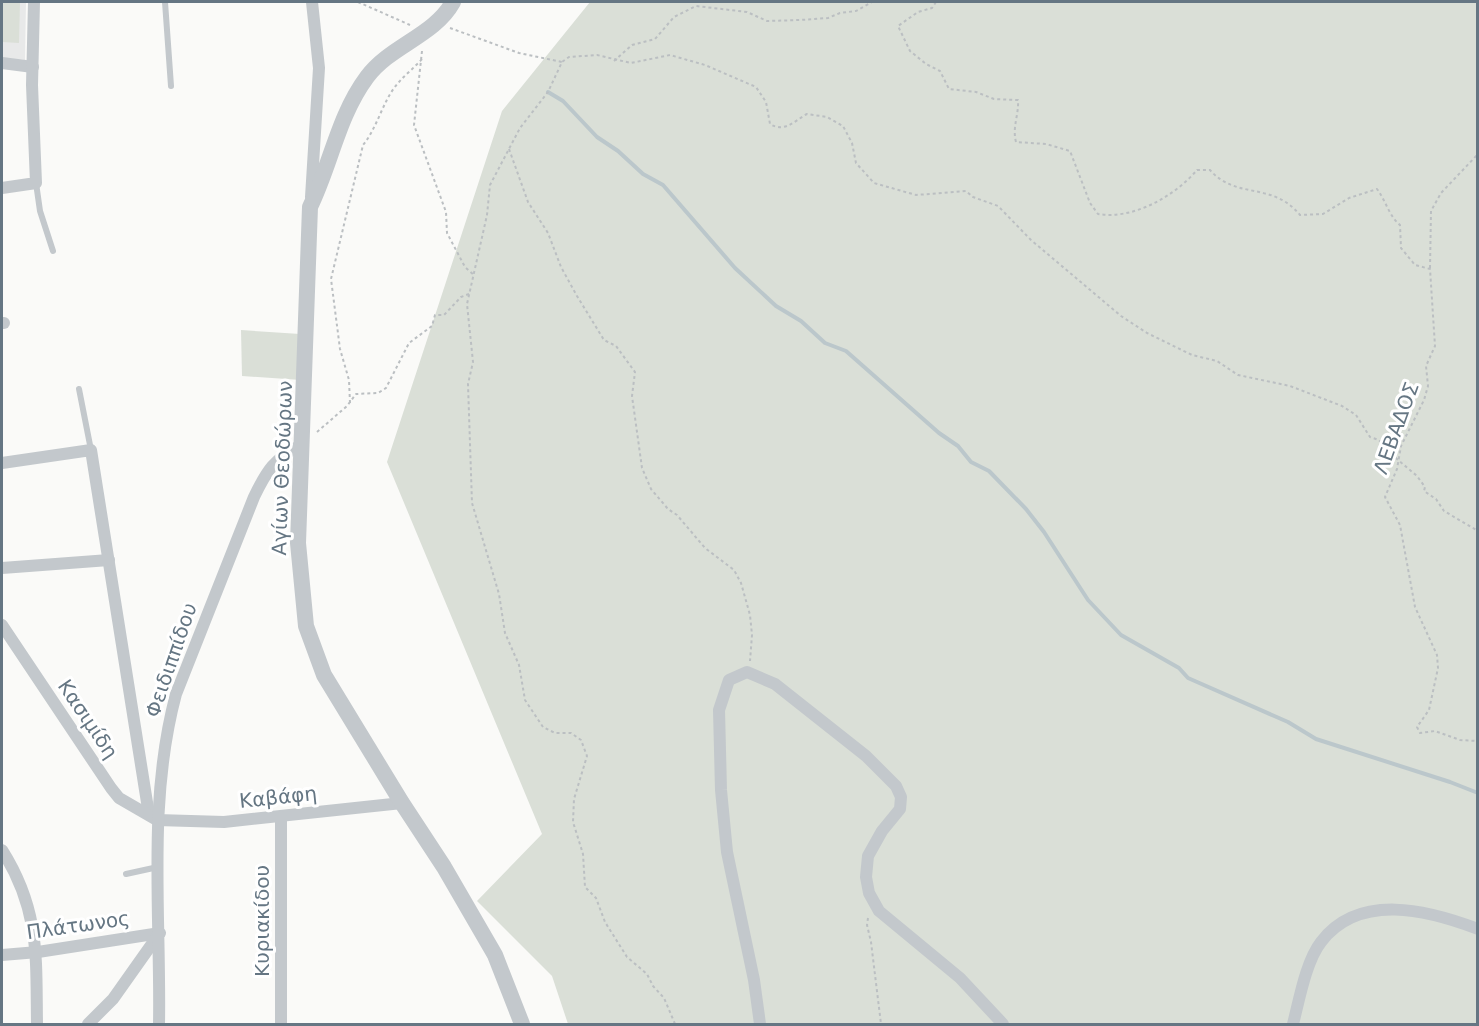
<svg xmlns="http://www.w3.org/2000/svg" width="1479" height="1026" viewBox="0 0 1479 1026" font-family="'DejaVu Sans',sans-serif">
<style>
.built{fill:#e8e9e9}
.green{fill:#dadfd7}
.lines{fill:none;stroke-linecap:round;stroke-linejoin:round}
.stream{stroke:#bbc7cb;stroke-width:4}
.path{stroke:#bbbfc2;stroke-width:2;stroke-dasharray:3 3;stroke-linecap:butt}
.service{stroke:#c3c8cc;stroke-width:6}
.minor{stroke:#c3c8cc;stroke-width:12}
.tertiary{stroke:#c3c8cc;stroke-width:16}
.labels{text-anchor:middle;stroke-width:6;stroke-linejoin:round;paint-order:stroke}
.street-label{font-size:20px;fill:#657683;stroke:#fff}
</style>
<rect width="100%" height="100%" fill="#fafaf8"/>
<path class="built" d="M2,2H26L25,60L2,58Z"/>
<g class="green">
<path d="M2,2H20L19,43L2,42Z"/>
<path d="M590,2H1477V1024H568L552,976L477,901L542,834L387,462L502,111Z"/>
<path d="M241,330L300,334L301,380L242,376Z"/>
</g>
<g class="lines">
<path class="stream" d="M548,92L563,101L597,137L618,151L643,174L663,185L735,268L776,306L801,321L825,343L846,351L939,433L958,446L971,462L989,471L1026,509L1044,532L1088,600L1121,635L1179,668L1188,678L1288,722L1316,739L1450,782L1478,793"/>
<g class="path">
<path d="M358,2L410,25"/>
<path d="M936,2L932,8L918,12L898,26L910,51L926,64L940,71L949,89L976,92L994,99L1018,100C1019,115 1012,127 1016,142L1046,144L1070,151L1090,203L1098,214C1133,220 1175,196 1197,170H1210C1236,200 1272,181 1300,215L1323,214L1349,198L1377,189C1386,201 1389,216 1400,225L1401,248L1415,265L1430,269L1435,346L1426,366L1428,386L1424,400L1401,446L1397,469L1385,497L1400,525L1415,607L1437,655L1438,668L1429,710L1417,727L1420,733L1435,731L1460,740L1478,741"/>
<path d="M450,28L519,53L562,62"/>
<path d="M422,51L414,125L446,212L447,233L465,267L474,275"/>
<path d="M614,61L632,45L655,39L674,17L696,6L747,12L767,21L800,20L828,18L840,13L856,11L872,2"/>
<path d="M509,149L528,202L548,233L561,267L577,296L604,340L616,346L635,372L632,396L642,468L651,489L668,509L677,515L705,548L734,570L741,583L750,615L752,635L750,661"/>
<path d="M1430,268L1431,211L1441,193L1478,154"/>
<path d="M350,403L349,380L340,349L331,279L363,145C378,127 383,99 399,82C406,74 415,67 423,58"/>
<path d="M317,432L347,406L356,394L378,393L386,388L409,343L432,326L435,315H444L461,297L469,294"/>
<path d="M868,918L867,925L871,942L881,1024"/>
<path d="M675,1024L664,998L653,986L647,974L627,957L605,922L596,898L585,887L583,854L573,822L574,799L587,756L581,740L571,733H555L543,727L525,700L519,665L505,633L499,594L472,503L468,384L473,362L467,304L487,215L490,185L520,128L548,92L562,62L569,57L597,55L631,63L670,55L705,65L756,87L766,102L770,124C785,133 794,121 807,114L827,117L843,126L852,143L856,163L874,183L916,195L966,191L973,197L998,206L1031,240L1121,316L1147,333L1192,355L1217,361L1238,375L1290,386L1342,406L1356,415L1370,437L1379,440L1391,454L1417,476L1425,487L1424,491L1436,499L1444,511L1478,531"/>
</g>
<g class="service">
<path d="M165,2L171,86"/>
<path d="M36,183L40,211L53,251"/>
<path d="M79,389L91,450"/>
<path d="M126,874L158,867"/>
</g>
<g class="minor">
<path d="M2,63L33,67"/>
<path d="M2,188L36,183L32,85L34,2"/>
<path d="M311,197L319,68L312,2"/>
<path d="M2,323H4"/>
<path d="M2,463L91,450L149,815"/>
<path d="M2,568L109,560"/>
<path d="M2,625L111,788L119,798L157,820L224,822L402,803"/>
<path d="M281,817V1024"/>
<path d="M2,850C40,910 36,957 37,1024"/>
<path d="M2,955L38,952L160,933"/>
<path d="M88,1024L113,999L159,934"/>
<path d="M159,1024C161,914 147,802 176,694L254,497C267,470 274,459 301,445"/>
<path d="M760,1024L754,980L727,852L721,790L719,710L729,680L747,672L775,684L866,756L896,786L901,797L900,809L882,831L868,856L866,877L869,893L879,911L960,978L1003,1024"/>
<path d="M1293,1024C1299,1001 1306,961 1321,942C1359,892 1428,910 1478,929"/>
</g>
<path class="tertiary" d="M453,2C434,36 391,45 367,77C338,116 331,164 310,207L298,543L306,626L324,675L402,803L444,867L495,955L522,1024"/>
</g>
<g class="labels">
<g class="street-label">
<text transform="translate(1396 428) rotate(-70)" y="7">ΛΕΒΑΔΟΣ</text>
<text transform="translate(282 468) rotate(-88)" y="7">Αγίων Θεοδώρων</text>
<text transform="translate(171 660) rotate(-71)" y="7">Φειδιππίδου</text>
<text transform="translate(88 719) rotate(56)" y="7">Κασιμίδη</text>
<text transform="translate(278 797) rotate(-6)" y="7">Καβάφη</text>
<text transform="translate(262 921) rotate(-90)" y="7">Κυριακίδου</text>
<text transform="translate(78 925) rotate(-8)" y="7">Πλάτωνος</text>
</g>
</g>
<rect width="1479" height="1026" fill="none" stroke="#657683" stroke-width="6"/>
</svg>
